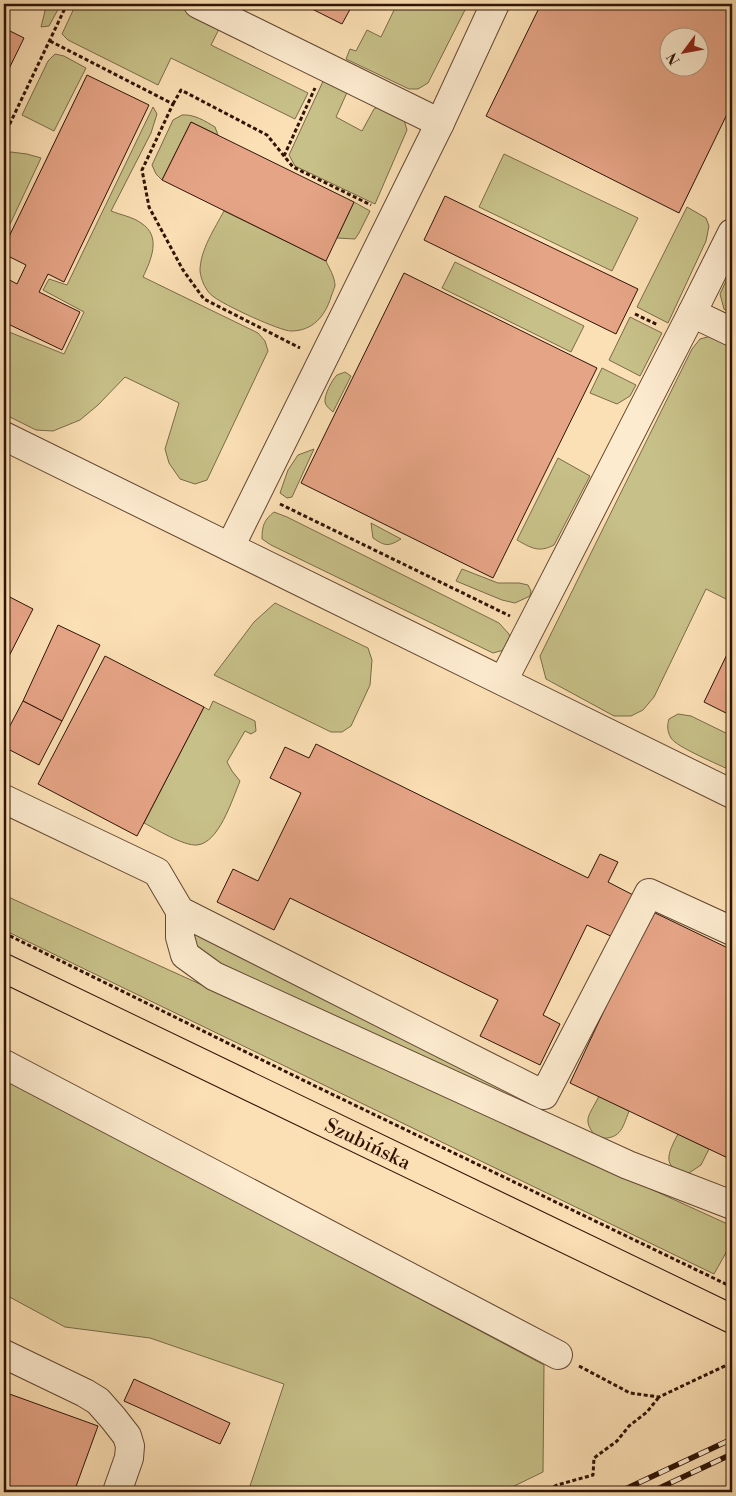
<svg xmlns="http://www.w3.org/2000/svg" width="736" height="1496" viewBox="0 0 736 1496" font-family="'Libre Bodoni',serif">
<style>
.green{fill:#c7c088;stroke:#7b6a48}
.building{fill:#e6a486;stroke:#2f1407;fill-rule:evenodd}
.lines{fill:none;stroke-linecap:round;stroke-linejoin:round}
.minor-casing{stroke:#624732;stroke-width:30}
.major-casing{stroke:#2f1407;stroke-width:30}
.path{stroke:#2f1407;stroke-width:3;stroke-dasharray:4 2.5;stroke-linecap:butt}
.minor{stroke:#fdebcf;stroke-width:28}
.major{stroke:#fce0b5;stroke-width:28}
.rail-casing{stroke:#2f1407;stroke-width:5.5}
.rail{stroke:#fdebcf;stroke-width:4;stroke-dasharray:11;stroke-linecap:butt}
.labels{text-anchor:middle;stroke-width:4.5;stroke-linejoin:round;paint-order:stroke}
.street-label{font-size:20px;fill:#2f1407;stroke:#fdebcf}
</style>
<rect width="100%" height="100%" fill="#fce0b5"/>
<filter id="stains"><feTurbulence type="fractalNoise" baseFrequency=".004" numOctaves="4"/><feColorMatrix values="0 0 0 0 .2 0 0 0 0 .09 0 0 0 0 .02 0 0 0 .5 -.17"/></filter>
<radialGradient id="worn" r=".72"><stop offset=".6" stop-color="#630" stop-opacity="0"/><stop offset="1" stop-color="#630" stop-opacity=".3"/></radialGradient>
<g class="green">
<path d="M41,4H61L49,26L41,27L45,11Z"/>
<path d="M76,4H177L221,25L211,45L308,93L295,119L171,58L158,85L68,40L62,34Z"/>
<path d="M397,4H468L428,83L418,89H409L346,59L350,49L356,51L367,30L381,37Z"/>
<path d="M55,54L64,56L86,68L54,131L22,115L48,61Z"/>
<path d="M325,77L349,88L336,117L362,131L374,109L382,105L404,120L407,130L375,204L295,166L289,155Z"/>
<path d="M153,107L157,114L151,133L111,211C121,215 133,217 141,223C162,236 151,260 143,277L258,333L265,341L268,351L207,480L195,484L180,479L169,463L165,449L179,403L125,377L98,405L80,420L53,431L36,430L4,414V330L64,354L84,312L43,290L49,279L67,285Z"/>
<path d="M182,115C194,114 205,121 215,127L218,135L191,122L162,180L156,174L152,165L173,120Z"/>
<path d="M11,152L27,154L41,158L4,237V157Z"/>
<path d="M504,154L638,218L612,271L479,207Z"/>
<path d="M354,202L370,211L359,233L355,239L337,238Z"/>
<path d="M687,207L706,218L709,226L706,241L668,323L637,307Z"/>
<path d="M224,211L326,261C329,268 335,277 335,286C334,289 332,294 331,297C325,316 313,331 291,331C280,331 224,305 214,297C206,292 201,280 200,271C200,250 215,228 224,211Z"/>
<path d="M455,262L584,326L571,352L442,288Z"/>
<path d="M732,268V315L724,309L720,294Z"/>
<path d="M630,317L662,333L640,376L609,360Z"/>
<path d="M711,336L732,346V602L706,589L654,697L643,710L631,716H614L546,679L540,656L692,349L700,339Z"/>
<path d="M602,368L636,385L630,396L617,404L590,393Z"/>
<path d="M345,372L351,376L333,412C330,409 326,407 325,402C324,395 332,380 337,375C339,374 343,373 345,372Z"/>
<path d="M314,449L292,497L287,498L280,493L288,470L298,455Z"/>
<path d="M558,458L590,476L554,545C539,553 531,548 517,540Z"/>
<path d="M274,512L287,517L499,623L509,634L511,642L504,650L493,653L271,545L262,539C262,526 264,520 274,512Z"/>
<path d="M371,523L401,539C388,547 385,546 373,538Z"/>
<path d="M462,569L498,583H519L528,585L531,591L530,596L515,603L502,600L456,581Z"/>
<path d="M275,603L368,648L372,660L370,685L351,726L342,732H331L214,675L254,622Z"/>
<path d="M213,701L255,721L256,731L251,734L245,731L227,762L232,771L240,781C232,800 219,843 197,845C183,846 156,829 144,823L204,707L209,710Z"/>
<path d="M678,714L691,716L732,736V771C720,765 676,747 671,738C667,731 667,725 669,719Z"/>
<path d="M4,895L732,1226V1242L714,1274L4,930Z"/>
<path d="M191,927L519,1096L515,1100L506,1099L194,952Z"/>
<path d="M4,1077L544,1365L543,1472L502,1492H248L284,1384L150,1338L65,1327L4,1294Z"/>
<path d="M599,1096L629,1111C622,1130 620,1140 597,1138C581,1119 589,1117 599,1096Z"/>
<path d="M678,1134L709,1149L701,1165L689,1173C660,1169 668,1153 678,1134Z"/>
</g>
<g class="building">
<path d="M302,4H353L342,24Z"/>
<path d="M541,4H732V104L679,213L486,116ZM668,38H698V68H668Z"/>
<path d="M4,28L24,38L4,79Z"/>
<path d="M87,75L149,105L64,282L48,274L39,292L80,312L62,350L4,322V277L17,284L26,265L4,254V247Z"/>
<path d="M191,122L354,202L326,261L162,180Z"/>
<path d="M445,196L638,289L616,334L424,240Z"/>
<path d="M404,273L597,368L493,578L301,483Z"/>
<path d="M4,594L33,609L4,666Z"/>
<path d="M58,625L100,645L62,721L23,701Z"/>
<path d="M732,644V716L704,702Z"/>
<path d="M105,656L204,707L137,836L38,784Z"/>
<path d="M23,701L62,721L39,765L4,747V737Z"/>
<path d="M316,744L588,878L600,854L618,862L608,882L637,897L617,939L587,925L543,1015L560,1024L540,1065L480,1036L498,1000L290,898L274,930L217,902L233,869L258,881L301,793L270,778L285,747L309,758Z"/>
<path d="M651,911L732,950V1160L570,1083Z"/>
<path d="M134,1379L230,1423L220,1444L124,1401Z"/>
<path d="M4,1392L98,1426L74,1492H4Z"/>
</g>
<g class="lines">
<g class="minor-casing">
<g id="minor">
<path d="M198,4L440,123"/>
<path d="M692,313L732,332"/>
<path d="M4,436L732,794"/>
<path d="M230,547L440,123L495,4"/>
<path d="M503,681L692,313L732,233"/>
<path d="M4,799L157,872L180,911L544,1095L649,893L732,931"/>
<path d="M180,911V937L185,955L214,976L628,1165L732,1205"/>
<path d="M4,1064L558,1355"/>
<path d="M4,1354L85,1393L98,1401L113,1418L127,1436L130,1446L129,1458L117,1492"/>
</g>
</g>
<g class="major-casing">
<g id="major">
<path id="s1" d="M4,968L732,1319"/>
</g>
</g>
<g class="path">
<path d="M50,41L173,104L142,170L149,207L183,270L204,299L300,348"/>
<path d="M173,104L181,90L267,135L293,167L371,205"/>
<path d="M4,136L67,4"/>
<path d="M284,156L315,88"/>
<path d="M635,314L658,325"/>
<path d="M280,504L510,616"/>
<path d="M4,933L315,1086L732,1287"/>
<path d="M579,1366L630,1393L659,1397L729,1364"/>
<path d="M542,1492L557,1485L593,1475L594,1458L617,1441L629,1426L647,1412L659,1397"/>
</g>
<use href="#minor" class="minor"/>
<use href="#major" class="major"/>
<g class="rail-casing">
<g id="rail">
<path d="M619,1492L732,1439"/>
<path d="M651,1492L732,1454"/>
</g>
</g>
<use href="#rail" class="rail"/>
</g>
<g class="labels">
<g class="street-label">
<text dy="7" stroke="none"><textPath href="#s1" startOffset="404">Szubińska</textPath></text>
</g>
</g>
<rect width="736" height="1496" fill="none" stroke="#fce0b5" stroke-width="20"/>
<rect x="5" y="5" width="726" height="1486" fill="none" stroke="#2f1407" stroke-width="2.5"/>
<rect x="10" y="10" width="716" height="1476" fill="none" stroke="#2f1407"/>
<g transform="translate(684 52) rotate(238)"><circle r="24" fill="#fdebcf" stroke="#ab957f"/>
<path d="M0-4L9 19L0 12L-9 19Z" fill="#8f2418"/>
<text y="-8" font-size="14" font-weight="bold" text-anchor="middle" fill="#2f1407">N</text>
</g>
<rect width="100%" height="100%" filter="url(#stains)"/>
<rect width="100%" height="100%" fill="url(#worn)"/>
</svg>
